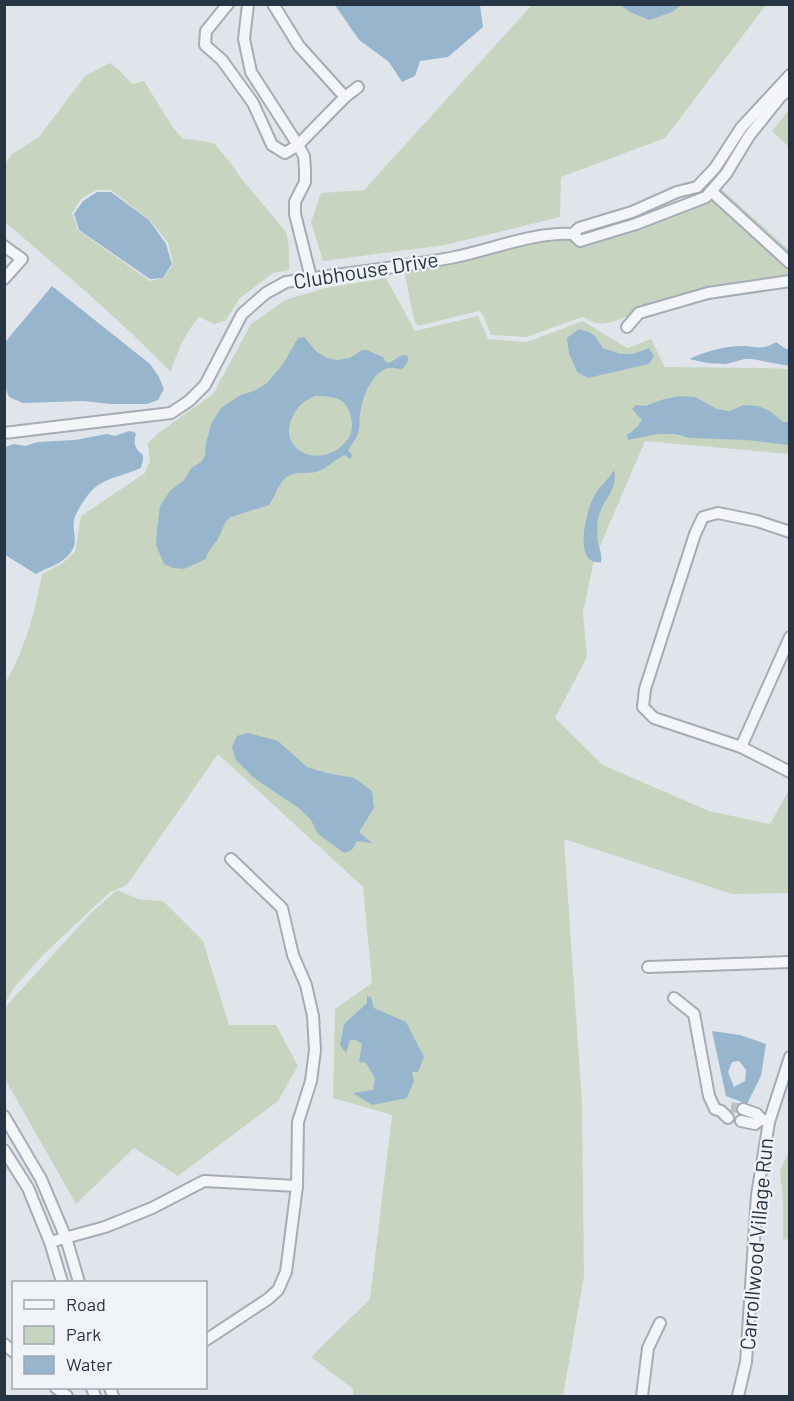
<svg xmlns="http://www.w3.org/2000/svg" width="794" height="1401" viewBox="0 0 794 1401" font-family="Barlow,sans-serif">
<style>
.green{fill:#c7d5c0;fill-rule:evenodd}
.water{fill:#97b6ce;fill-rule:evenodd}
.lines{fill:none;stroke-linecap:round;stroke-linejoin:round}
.minor-tunnel{stroke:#bbc2ca;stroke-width:10;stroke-dasharray:10 5;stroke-linecap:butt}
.minor-casing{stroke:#a5acb6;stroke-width:14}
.minor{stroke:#f3f5f8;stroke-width:10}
.labels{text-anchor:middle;stroke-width:4.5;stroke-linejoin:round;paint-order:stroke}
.street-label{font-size:21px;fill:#273444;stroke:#f0f4f8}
</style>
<rect width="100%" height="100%" fill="#e0e5eb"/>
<g class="green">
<path d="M532,5H766L665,138L561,177L560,217L445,245L323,261L311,222L321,193L364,190Z"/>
<path d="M110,63C116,66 126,78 132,84L144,81L172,126L182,138L214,143L229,161L241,178L286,232L289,247V270L273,273L240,298L225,321L214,324L199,317C185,333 177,352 171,372C119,319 61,270 5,222V164L12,154L39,137L85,76ZM96,190H111L150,220L168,243L173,264L164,278L150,281L78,230L72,213L81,199Z"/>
<path d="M789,110V147L772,131Z"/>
<path d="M720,188L789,250V256L718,190Z"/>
<path d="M711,198L786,267L790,276L631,315C620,319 608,325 596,323C591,322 587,318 582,317L527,337L491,335L482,313L479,311L418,326L414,320L404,270L424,268L479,257L550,239H570L577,245L634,231Z"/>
<path d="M386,278L415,331L478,316L488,339L527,342L583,321L627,348L651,339L665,367L764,368L789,369V454L645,441L594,560L583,612L587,657L555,718L603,765L709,811L770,824L790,788L789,893L732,894L564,839L582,1103L584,1276L563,1396H353V1389L311,1357L370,1299L392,1115L333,1098L335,1009L372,983L363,887L218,754L127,885L110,892L42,956L13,989L5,1003V683C25,650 35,612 42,574L61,564L75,552L81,516L145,473L150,461L148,443L157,434L213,394L251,324L285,300L326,288Z"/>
<path d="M117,890L138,899L163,901L203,941L229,1025H276L298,1066L278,1101L178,1176L134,1148L76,1204L5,1079V1011L8,1004L91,913Z"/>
<path d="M789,1151V1240L783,1239V1202L780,1171Z"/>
</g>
<g class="water">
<path d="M335,5H480L483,27L448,57L420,61L415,76L402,82L389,62L359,40Z"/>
<path d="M620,5H681L672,12L650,20L632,13Z"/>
<path d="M97,192H111L149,220L166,244L172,264L163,278L150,279L79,230L74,214L83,201Z"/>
<path d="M52,286L150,364L159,377L164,389L158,400L147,404H110L84,401L23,403L9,397L5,387L6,341Z"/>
<path d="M579,329L589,332L595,336L603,348L621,354H633L649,348L654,356L649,364L588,378L577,372L569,353L567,338Z"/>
<path d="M304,337L317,352L327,358L337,360L350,358L362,350H367L383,357L385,361L388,363C395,361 399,354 407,355C410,361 406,365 402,369C398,369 392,367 388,368C370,374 362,399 360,415C359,420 360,425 359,429C358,437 352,444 348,450L353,456L349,459L345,455C335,459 327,469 316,472C307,474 294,471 287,477C278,483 275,497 269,505L231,517L226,521L218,539L207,554L206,559L184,569L173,568L164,564L156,545L157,530L160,506L170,491L184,480L191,468L201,462L205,456L206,442L212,422L221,408L239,396L256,390L267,383L283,364L298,338ZM315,396C323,396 334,396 342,401C351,408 356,429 348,439C322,473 273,450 294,414C299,405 305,400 315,396Z"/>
<path d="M776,342L786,349H789V366L752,359H745L726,364L707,363L689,359C706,351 722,347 740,346C756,345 760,352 776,342Z"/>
<path d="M679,396L695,397L717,409L729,411L744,405L758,406L770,411L783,422H789V445L746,440L690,438L675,434H657L628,440L627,435L637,427L642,420L632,409L636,405L645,406L661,400Z"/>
<path d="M129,431L134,432L136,434C133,444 135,449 143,455V460L141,468C126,475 111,476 97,486C89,491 76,511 74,520C72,532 79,541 71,552C63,564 48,567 36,574L5,555V447L14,444L25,446L38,442L75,440L107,434L115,436Z"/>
<path d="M614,470C619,489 601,502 598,519C597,526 597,536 598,543C600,550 602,555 601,562C571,566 587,506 596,493C601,485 609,479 614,470Z"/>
<path d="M248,733L278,741L307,767L327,773L354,778L372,791L374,808L359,832L372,843L357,841L352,850L344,853L318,834L311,820L300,809L254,778L236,760L232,747L237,736Z"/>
<path d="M367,996L371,997L374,1008L406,1022L424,1057L418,1072H412L414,1081L407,1098L372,1105L353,1093L373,1090L375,1078L366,1063L359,1062L362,1044L356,1040H350L346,1053L340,1045L344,1024L367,1003Z"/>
<path d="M712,1031L740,1035L766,1044L761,1076L747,1104L726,1096ZM739,1061L746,1070L745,1081L734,1087L728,1072L732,1062Z"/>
</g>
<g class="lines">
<path class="minor-tunnel" d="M731,1107L743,1109"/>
<g class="minor-casing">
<g id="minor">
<path d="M228,4L206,31L205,45L222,60L253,103L272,145L285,153L298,145L345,97L358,87"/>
<path d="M248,4L244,39L251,72L298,145L304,156L305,169V182L295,202V214L311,278"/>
<path d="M273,4L299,46L345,97"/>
<path d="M711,191L790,263"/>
<path d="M573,234L579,228L632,212L677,192L697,187L715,168L741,128L790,75"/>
<path d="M4,246L22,259L4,279"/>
<path d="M627,327L639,313L708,293L790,281"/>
<path d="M4,433L171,413L189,401L205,385L242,314L266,293L286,282C342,273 399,268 455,257C494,249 533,232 573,234L580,241L636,224L706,197L726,174L749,136L781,96L790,89"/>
<path d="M790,532L757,521L718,513L703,517L695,534L645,689L643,707L654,718L741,747L790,772"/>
<path d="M741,747L790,637"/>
<path d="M648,967L790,962"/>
<path d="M674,998L694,1014L709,1096L715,1109L721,1111L728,1118"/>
<path d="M743,1109L757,1114L761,1119L769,1122"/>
<path d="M4,1116L41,1179L66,1238L79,1282"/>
<path d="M741,1121L755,1124L761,1119"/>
<path d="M4,1150L28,1188L50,1242L62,1282"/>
<path d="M50,1242L105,1227L152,1208L204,1181L297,1186"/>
<path d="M206,1340L268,1299L278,1290L286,1272L297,1186L298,1122L311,1081L315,1050L313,1016L306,985L293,955L282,908L231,859"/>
<path d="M4,1344L14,1352"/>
<path d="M56,1388L67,1396"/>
<path d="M92,1388L95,1396"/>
<path d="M110,1388L113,1396"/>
<path d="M642,1396L648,1348L660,1323"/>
<path d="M738,1396L746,1362L757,1195L769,1122L790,1057"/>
</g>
</g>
<use href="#minor" class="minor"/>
</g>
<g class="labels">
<g class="street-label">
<text transform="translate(366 271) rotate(-9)" y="7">Clubhouse Drive</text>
<text transform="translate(757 1244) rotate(-85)" y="7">Carrollwood Village Run</text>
</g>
</g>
<rect width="794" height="1401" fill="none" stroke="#273444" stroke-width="12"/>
<rect x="12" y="1281" width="195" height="108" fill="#f0f4f8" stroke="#a0a7b0" stroke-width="1.5"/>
<rect x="24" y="1300" width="30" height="9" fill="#f3f5f8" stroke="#a0a7b0" stroke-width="1.5"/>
<text x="66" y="1311" font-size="18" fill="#273444">Road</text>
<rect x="24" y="1326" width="30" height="18" fill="#c7d5c0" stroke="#a0a7b0" stroke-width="1.5"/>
<text x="66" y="1341" font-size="18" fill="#273444">Park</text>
<rect x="24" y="1356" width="30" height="18" fill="#97b6ce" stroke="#a0a7b0" stroke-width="1.5"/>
<text x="66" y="1371" font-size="18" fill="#273444">Water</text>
</svg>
